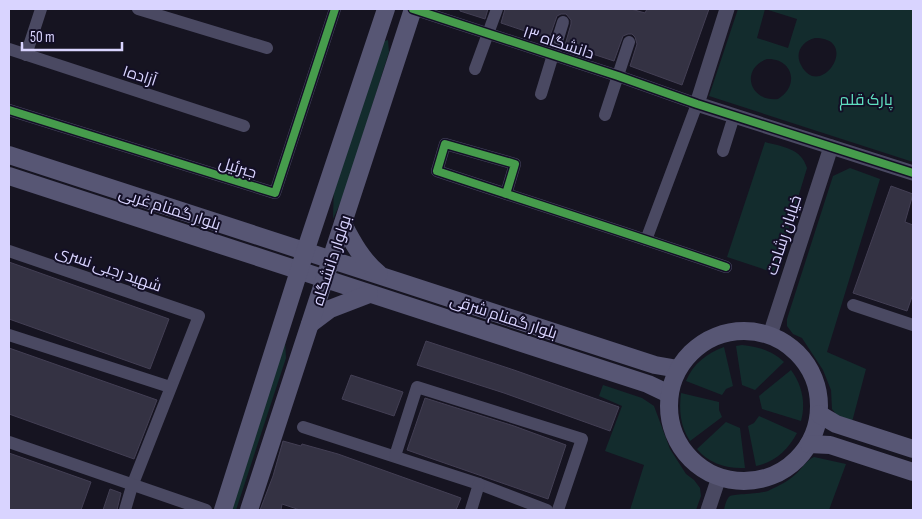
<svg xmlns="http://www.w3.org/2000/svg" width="922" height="519" viewBox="0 0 922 519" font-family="'Sofia Sans Condensed',Cairo,sans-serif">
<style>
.green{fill:#132c2d;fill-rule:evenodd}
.building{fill:#343243;stroke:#433f54}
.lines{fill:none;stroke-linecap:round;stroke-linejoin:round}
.minor{stroke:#4a4962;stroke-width:12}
.tertiary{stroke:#4a4962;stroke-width:15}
.secondary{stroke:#575674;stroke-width:18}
.cycleway-casing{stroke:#130f26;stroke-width:11}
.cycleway{stroke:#469c4c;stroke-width:8}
.labels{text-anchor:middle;stroke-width:4;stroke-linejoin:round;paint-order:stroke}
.street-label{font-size:16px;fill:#d9d4ff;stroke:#130f26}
.park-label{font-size:16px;fill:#5fe0c0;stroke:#130f26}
</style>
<rect width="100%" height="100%" fill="#161421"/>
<g class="green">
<path d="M738,9H913V162L709,96ZM765,9L797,19L788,48L757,38ZM815,38C862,38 820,102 801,65C794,52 803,41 815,38ZM767,59C793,58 800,86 778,99C749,102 740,69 767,59Z"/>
<path d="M388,40L389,52L344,195L333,219L334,183L381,42Z"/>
<path d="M765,142C783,147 801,148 807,168L775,273L727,257Z"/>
<path d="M850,168L880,179L827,352L866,369L852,422L836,414L832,409L831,390L823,370L802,338L793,334L787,326V319L833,176Z"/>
<path d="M285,340L286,358L236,510H229Z"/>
<path d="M742,345C758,347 772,350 784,362L755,390L742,385L736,346Z"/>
<path d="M724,347L733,386L726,389L722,395L686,381C693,364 707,353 724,347Z"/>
<path d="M791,370C802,385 806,403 801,421L762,409L759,396Z"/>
<path d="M603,385L642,398L654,406L670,449L686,474L694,480L700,488L701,496L696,510H630L644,465L605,451L622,406L599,396Z"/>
<path d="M681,393L719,402V410L722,417L690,441C680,426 679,410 681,393Z"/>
<path d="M759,416L797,433C788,450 775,462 756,466L748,426L754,423Z"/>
<path d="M726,422L740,428L745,468C727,469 708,463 697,449Z"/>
<path d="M814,457L846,464L829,510H724C725,506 726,499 730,496C733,494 758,494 768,491C778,486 789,481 797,473C803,467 806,461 814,457Z"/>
</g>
<g class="building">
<path d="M460,9H488L485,19L460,11Z"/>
<path d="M505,9H631L645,13L647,9H709L682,85L630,66L637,44L635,37L632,34H628L623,36L614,61L565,45L571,24V20L566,14H561L557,16L549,39L501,23Z"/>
<path d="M891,186L913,194L905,222L913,225V294L907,311L853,293Z"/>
<path d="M9,262L169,319L150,369L9,319Z"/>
<path d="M426,341L514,370L619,407L610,431L504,393L417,365Z"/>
<path d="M9,348L157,400L134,459L9,414Z"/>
<path d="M351,375L403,392L394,416L342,399Z"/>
<path d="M425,398L514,426L566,445L548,499L407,450Z"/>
<path d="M283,441L301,446L302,444L338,454L461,498L456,510H300L282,504L281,510H260L273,476Z"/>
<path d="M9,453L91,482L81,510H9Z"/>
<path d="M110,489L121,493L117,510H103Z"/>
</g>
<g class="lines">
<g class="minor">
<path d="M138,9L267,48"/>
<path d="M413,9L618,76L697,104L646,240"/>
<path d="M9,49L244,126"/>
<path d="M26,55L41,9"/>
<path d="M475,69L497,9"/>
<path d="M541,94L563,22"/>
<path d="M9,110L275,193L335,9"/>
<path d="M605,115L629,42"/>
<path d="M723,151L734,116"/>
<path d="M506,194L515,164L445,144L437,171C533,203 630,234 726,267"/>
<path d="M9,251L199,316L132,486L125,510"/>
<path d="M853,305L913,325"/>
<path d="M9,335L170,387"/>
<path d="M303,427L479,484L547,510"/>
<path d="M9,442L206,510"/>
<path d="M395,456L417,387L582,439L558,510"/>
<path d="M471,510L479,484"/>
</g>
<g class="tertiary">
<path d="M727,9L697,104L913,173"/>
<path d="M770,335L831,147"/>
<path d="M708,510L719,477"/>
</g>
<g class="secondary">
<path d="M9,155L655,365L678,369"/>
<path d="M9,176L648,384L669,394"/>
<path d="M343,224C353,243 362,260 379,274"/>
<path d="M310,324L330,309L369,294"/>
<circle cx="744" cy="406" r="75"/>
<path d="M819,414L836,424L913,449"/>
<path d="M809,444L830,445L913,472"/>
<path d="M223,510L305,252L386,9"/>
<path d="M249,510L413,9"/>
</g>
<g class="cycleway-casing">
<g id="cycleway">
<path d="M413,9L618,76L697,104L913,173"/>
<path d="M9,110L275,193L335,9"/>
<path d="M506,194L515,164L445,144L437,171C533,203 630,234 726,267"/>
</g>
</g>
<use href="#cycleway" class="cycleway"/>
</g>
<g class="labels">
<g class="street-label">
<text transform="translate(559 42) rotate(18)" y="6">دانشگاه ۱۳</text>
<text transform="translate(140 75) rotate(18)" y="6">آزاده۱</text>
<text transform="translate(238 167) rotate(17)" y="6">جبرئیل</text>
<text transform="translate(170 208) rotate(18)" y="6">بلوار گمنام غربی</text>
<text transform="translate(783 235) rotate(-72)" y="6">خیابان رشادت</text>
<text transform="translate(331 260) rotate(-72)" y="6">بولوار دانشگاه</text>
<text transform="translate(109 268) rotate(19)" y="6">شهید رجبی نسری</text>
<text transform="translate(504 316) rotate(18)" y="6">بلوار گمنام شرقی</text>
</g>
<g class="park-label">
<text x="866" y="105">پارک قلم</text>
</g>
</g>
<rect width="922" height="519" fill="none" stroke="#d9d4ff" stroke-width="20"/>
<path d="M22 42v8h100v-8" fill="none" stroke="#d9d4ff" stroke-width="2.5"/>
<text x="30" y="42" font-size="15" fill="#d9d4ff" stroke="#130f26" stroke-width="4" paint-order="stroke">50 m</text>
</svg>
